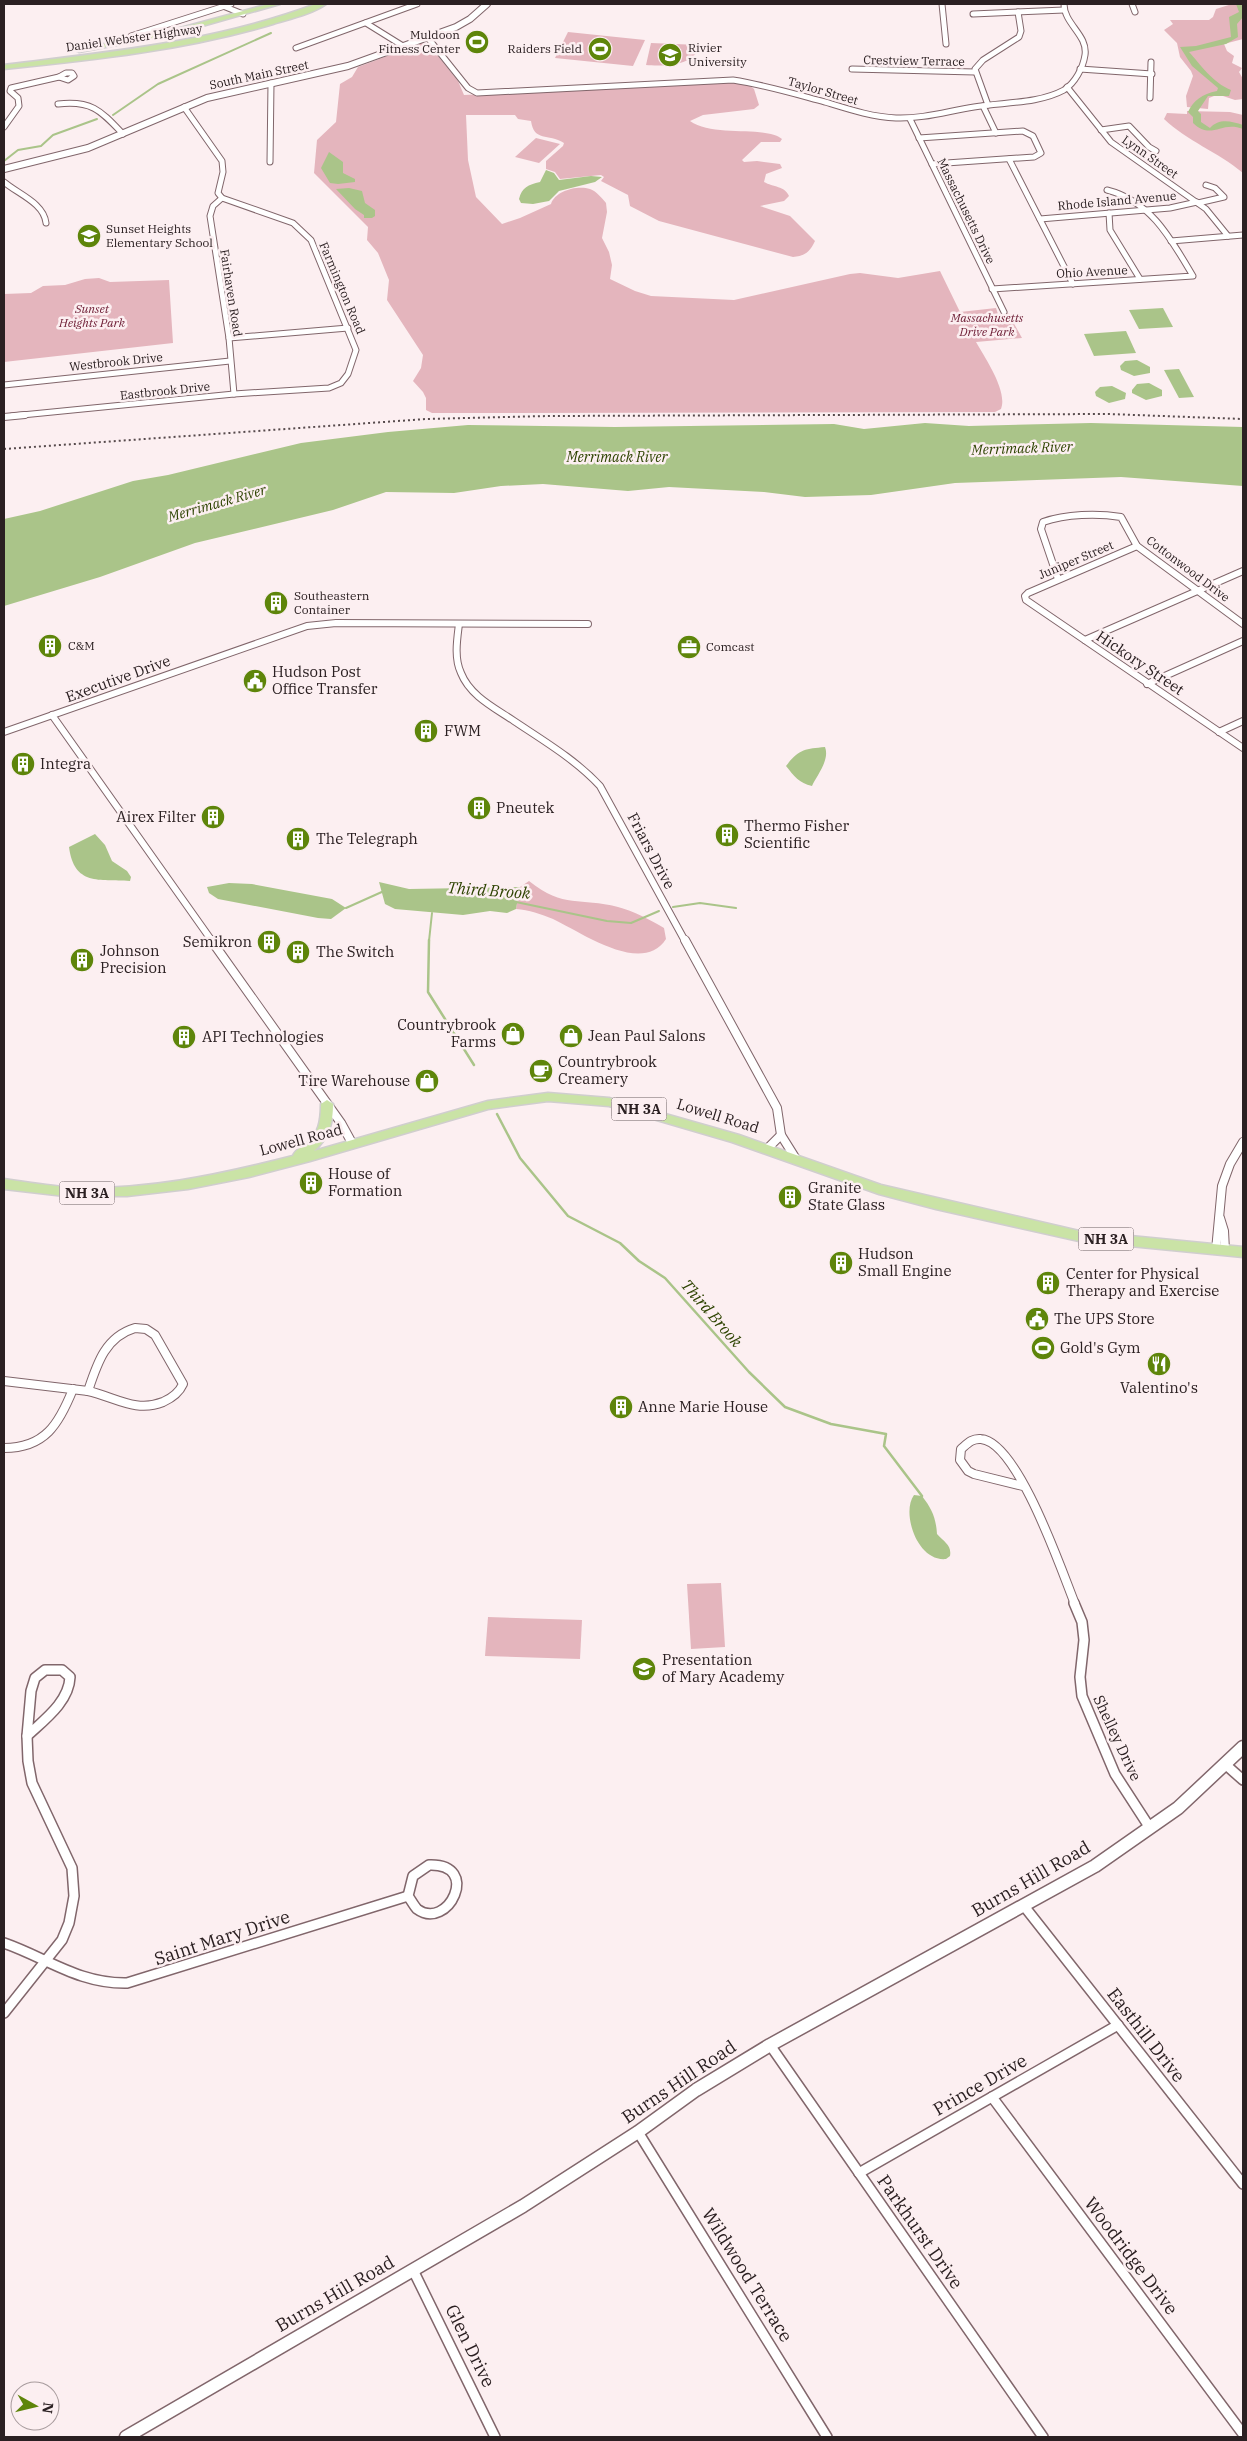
<svg xmlns="http://www.w3.org/2000/svg" width="1247" height="2441" viewBox="0 0 1247 2441" font-family="'IBM Plex Serif',serif">
<style>
.green{fill:#e4b5bd}
.water{fill:#aac489}
.lines{fill:none;stroke-linecap:round;stroke-linejoin:round}
.stream-far1{stroke:#aac489;stroke-width:2}
.stream{stroke:#aac489;stroke-width:2.5}
.minor-far3-casing{stroke:#81666b;stroke-width:7}
.minor-far2-casing{stroke:#81666b;stroke-width:8}
.minor-far1-casing{stroke:#81666b;stroke-width:10}
.minor-casing{stroke:#81666b;stroke-width:12}
.tertiary-far1-casing{stroke:#81666b;stroke-width:8}
.tertiary-casing{stroke:#81666b;stroke-width:15}
.primary-casing{stroke:#d0cece;stroke-width:3}
.minor-far3{stroke:#fff;stroke-width:5}
.minor-far2{stroke:#fff;stroke-width:6}
.minor-far1{stroke:#fff;stroke-width:8}
.minor{stroke:#fff;stroke-width:9}
.tertiary-far1{stroke:#fff;stroke-width:6}
.tertiary{stroke:#fff;stroke-width:12}
.primary{fill:#cae3a6;fill-rule:evenodd}
.rail{stroke:#564a4c;stroke-width:2;stroke-dasharray:2 3;stroke-linecap:butt}
.labels{text-anchor:middle;stroke-width:5;stroke-linejoin:round;paint-order:stroke}
.far-poi-label{font-size:12px;fill:#2b2022;stroke:#fceff1;text-anchor:start}
.far-street-label{font-size:12px;fill:#2b2022;stroke:#fceff1}
.far-park-label{font-size:12px;font-style:italic;fill:#6c1b33;stroke:#fceff1}
.far-water-label{font-size:14px;font-style:italic;fill:#2d4300;stroke:#fceff1}
.shield{fill:#fceff1;stroke:#6a5e60;stroke-width:1}
.shield-label{font-size:14px;font-weight:bold;fill:#2b2022}
.street-label{font-size:15px;fill:#2b2022;stroke:#fceff1}
.poi-label{font-size:15px;fill:#2b2022;stroke:#fceff1;text-anchor:start}
.water-label{font-size:16px;font-style:italic;fill:#2d4300;stroke:#fceff1}
.near-street-label{font-size:18px;fill:#2b2022;stroke:#fceff1}
</style>
<rect width="100%" height="100%" fill="#fceff1"/>
<g class="green">
<path d="M1232,4H1243V39L1224,44L1227,51L1234,56L1232,63L1242,68L1239,72L1243,79V99L1235,100L1220,95L1229,96L1219,94L1209,98L1208,109L1187,107L1186,96L1193,76L1191,71L1180,57L1177,43L1164,30L1173,24L1170,20H1209L1213,17L1216,9Z"/>
<path d="M568,32L645,40L633,66L555,58Z"/>
<path d="M422,43L429,45L458,81L464,95L733,82L749,85L754,89L759,105L754,109L703,115L690,121C714,138 766,125 782,139L780,142H761L742,160L744,162L757,161L780,164L782,168L766,174L764,182C773,187 785,186 789,196L784,201L760,206L790,216L815,241C810,252 805,256 793,257L659,221L630,206L628,195L601,181L604,177L601,175L560,179L555,172L546,169V161L563,146L564,143C548,133 534,142 531,121L518,119L515,115H466L468,160L476,197L502,224L520,218L551,204C555,191 577,185 590,189C596,191 602,198 606,203L607,212L602,238L609,252L612,265L610,279L635,291L651,296L734,300L850,274L860,273L898,278L940,271L960,312L996,308L998,314L1008,313L1022,338L976,342C985,358 1008,391 1001,409L995,412L466,413H432L426,410V398L423,392L413,381L421,368L423,355L387,300L389,280L378,253L367,240L368,227L314,173L317,140L336,122L340,84L352,77L358,67Z"/>
<path d="M651,43L699,45C696,67 662,66 646,65Z"/>
<path d="M1187,111L1230,112L1243,115V173C1218,152 1187,141 1164,119L1167,113L1187,114Z"/>
<path d="M536,138L560,144L539,163L515,157Z"/>
<path d="M99,278L110,282L169,280L173,343L4,362V294L31,293L43,286L65,285L85,279Z"/>
<path d="M529,881C564,909 580,897 618,907C633,911 651,920 664,928L666,939C642,976 581,932 553,919C541,914 529,910 516,909L520,887Z"/>
<path d="M721,1583L725,1647L691,1649L687,1584Z"/>
<path d="M488,1617L582,1620L580,1659L485,1656Z"/>
</g>
<g class="water">
<path d="M1236,4H1243V17L1237,24L1238,37L1226,44L1189,52C1200,64 1213,83 1231,90L1229,96H1208L1198,111L1201,114V122L1210,128C1219,118 1231,121 1243,125V129C1221,120 1212,141 1193,123V117L1188,112C1193,101 1202,94 1217,91L1218,88L1192,66L1180,47L1196,46L1231,37L1229,17L1239,12Z"/>
<path d="M329,152L343,162V173L355,179V182L338,184L330,183L321,168Z"/>
<path d="M546,170L554,173L559,180L591,176L602,177L595,182L559,191L549,201L533,204L521,203L519,199C522,187 528,185 540,182Z"/>
<path d="M349,188L362,191L365,203L375,210V216L372,218H364V215L355,209L336,189Z"/>
<path d="M1163,308L1173,327L1139,329L1129,310Z"/>
<path d="M1126,331L1136,353L1094,356L1084,334Z"/>
<path d="M1137,360L1150,367V373L1134,376L1121,370L1120,366L1125,361Z"/>
<path d="M1179,369L1194,397L1179,398L1164,370Z"/>
<path d="M1149,383L1162,390V396L1146,400L1132,393V390L1137,384Z"/>
<path d="M1112,386L1126,393L1125,399L1109,403L1096,396L1095,392L1100,387Z"/>
<path d="M925,423L969,426L1091,423L1243,427V486L1121,477L955,483L871,495L805,497L764,492L669,487L628,491L543,484L501,486L454,493L386,492L333,510L195,543L100,577L4,606V519L40,511L133,481L168,475L301,443L388,432L468,425L615,427L834,424L864,429Z"/>
<path d="M825,747C830,760 817,775 812,786C799,783 794,776 786,766C799,749 805,749 825,747Z"/>
<path d="M95,834L105,845L112,861L127,871L131,877L130,881C99,879 74,886 69,847Z"/>
<path d="M379,882L409,889L520,887L516,909L507,913L490,911L463,915L395,909L385,904Z"/>
<path d="M229,883L252,884L332,899L346,908L331,919L318,918L218,899L209,893L207,887Z"/>
<path d="M914,1495L922,1496C932,1509 936,1518 937,1534C944,1542 952,1545 950,1556L946,1559C917,1562 901,1512 914,1495Z"/>
</g>
<g class="lines">
<g class="stream-far1">
<path d="M113,115L158,84L271,33"/>
<path d="M4,161L18,150L41,146L53,135L97,119"/>
<path d="M516,902L607,921L631,923L659,911"/>
<path d="M673,907L700,903L736,908"/>
<path d="M346,908L384,891"/>
<path d="M429,941L432,913"/>
</g>
<g class="stream">
<path d="M429,940L428,992L474,1065"/>
<path d="M497,1114L520,1158L568,1216L620,1243L639,1261L665,1278L749,1372L785,1407L831,1424L886,1434L884,1446L922,1496"/>
</g>
<g class="minor-far3-casing">
<g id="minor-far3">
<path d="M942,4L946,44"/>
<path d="M1132,4L1135,12"/>
<path d="M223,6L243,14"/>
<path d="M973,14L1064,10"/>
<path d="M366,23L403,46"/>
<path d="M131,36L231,4"/>
<path d="M428,38L468,88L477,93L733,80C765,85 795,94 825,102C848,109 872,117 896,118C923,119 948,111 974,107C1003,102 1038,104 1064,90C1075,83 1083,68 1085,55C1088,35 1064,24 1064,4"/>
<path d="M296,48L417,4"/>
<path d="M852,69L975,72"/>
<path d="M1080,69L1152,74"/>
<path d="M66,73H72L74,76L68,80L59,77Z"/>
<path d="M1067,87L1111,142L1206,209L1228,236"/>
<path d="M1150,98L1151,62"/>
<path d="M58,104C92,100 101,111 123,134"/>
<path d="M988,105L975,69L983,60L1019,37L1021,31L1018,12"/>
<path d="M983,106L996,133"/>
<path d="M910,119L1004,312"/>
<path d="M4,127L19,106L18,98L10,91L11,88L59,77"/>
<path d="M1101,130L1129,126L1149,147L1156,151"/>
<path d="M919,138L1023,131L1033,136L1041,153L1034,157L932,164"/>
<path d="M1009,159L1073,284"/>
<path d="M270,162L271,83"/>
<path d="M4,182C18,194 44,203 46,223"/>
<path d="M222,198L213,206L210,216L229,338L234,394"/>
<path d="M1198,203L1224,197L1215,188L1206,185"/>
<path d="M1109,213L1110,230L1140,279"/>
<path d="M1040,219L1170,208L1197,202"/>
<path d="M1171,241L1243,235"/>
<path d="M992,289L1193,276C1171,239 1151,201 1107,190"/>
<path d="M229,338L348,328"/>
<path d="M4,385L230,361"/>
<path d="M12,416L234,394L329,388L341,383L348,374L356,350L311,240L293,223L222,198L218,193L223,172L222,161L184,107"/>
</g>
</g>
<g class="minor-far2-casing">
<g id="minor-far2">
<path d="M4,417L25,415"/>
<path d="M1137,546L1028,593L1025,596L1026,600L1243,748"/>
<path d="M1058,579L1041,529L1043,522C1066,514 1097,513 1121,517L1137,546L1243,624"/>
<path d="M459,624C457,640 454,658 461,673C470,696 495,708 514,721C544,741 576,760 600,786L685,941"/>
<path d="M1085,640L1243,571"/>
<path d="M1147,684L1243,641"/>
<path d="M52,715L212,941"/>
<path d="M4,732L307,626L336,623L588,624"/>
<path d="M1219,732L1243,721"/>
</g>
</g>
<g class="minor-far1-casing">
<g id="minor-far1">
<path d="M211,940L341,1123L352,1143"/>
<path d="M685,940L777,1108L781,1135L796,1159"/>
<path d="M767,1149L781,1135"/>
<path d="M1220,1218L1224,1231L1225,1250"/>
<path d="M1216,1250L1222,1186L1230,1164L1243,1142"/>
<path d="M135,1328L146,1329L155,1335L183,1384C179,1393 172,1398 163,1402C136,1413 115,1397 88,1391C97,1364 105,1337 135,1328Z"/>
<path d="M4,1381L88,1391"/>
<path d="M4,1448C45,1448 59,1424 73,1389"/>
<path d="M1023,1486L974,1474L968,1471L960,1460L961,1449C967,1444 972,1438 981,1439C1018,1442 1062,1572 1075,1604"/>
</g>
</g>
<g class="minor-casing">
<g id="minor">
<path d="M1074,1603L1082,1622L1084,1640L1080,1677L1082,1696L1115,1774L1150,1828"/>
<path d="M45,1670H62L70,1677C69,1702 44,1720 27,1736L31,1691L35,1678Z"/>
<path d="M1226,1765L1243,1780"/>
<path d="M429,1865C482,1863 448,1932 417,1909C414,1906 411,1900 408,1896L413,1876Z"/>
<path d="M1024,1906L1243,2184"/>
<path d="M4,1943C47,1958 79,1984 127,1983L408,1896"/>
<path d="M4,2013L62,1940L69,1923L74,1896L72,1868L32,1783L28,1761L27,1736"/>
<path d="M770,2045L1043,2437"/>
<path d="M992,2097L1243,2434"/>
<path d="M638,2132L827,2437"/>
<path d="M859,2173L1118,2025"/>
<path d="M413,2270L495,2437"/>
</g>
</g>
<g class="tertiary-far1-casing">
<path id="tertiary-far1" d="M4,169L88,148L207,98L348,66L456,27L470,19L487,4"/>
</g>
<g class="tertiary-casing">
<path id="tertiary" d="M126,2437L523,2206L638,2132L696,2090L770,2045L1095,1866L1178,1808L1243,1747"/>
</g>
<g class="primary-casing">
<g id="primary">
<path d="M269,4H280L174,34L79,52L75,50L173,30Z"/>
<path d="M316,4H326C312,14 289,19 273,24C186,50 94,60 4,69V65C110,52 215,42 316,4Z"/>
<path d="M548,1093L609,1098L739,1135L881,1185L1079,1231L1243,1247V1257L1079,1241L936,1209L879,1194L732,1142L609,1106L548,1101L488,1109L310,1161L249,1177L188,1189L127,1196H65L4,1189V1179C24,1182 44,1185 64,1187C141,1192 219,1175 293,1156C295,1150 300,1148 305,1145C319,1134 321,1121 321,1104L327,1100L333,1104C333,1123 329,1138 314,1151L488,1101Z"/>
</g>
</g>
<use href="#minor-far3" class="minor-far3"/>
<use href="#minor-far2" class="minor-far2"/>
<use href="#minor-far1" class="minor-far1"/>
<use href="#minor" class="minor"/>
<use href="#tertiary-far1" class="tertiary-far1"/>
<use href="#tertiary" class="tertiary"/>
<use href="#primary" class="primary"/>
<path class="rail" d="M4,449L426,419L548,416L1109,414L1243,419"/>
</g>
<defs>
<g id="stadium-disc" transform="scale(1.25)"><circle r="9.5" fill="#5e850a" stroke="#fceff1"/><path d="M0-5a6.5 5 0 1 0 0 10a6.5 5 0 1 0 0-10ZM-3.5-1.8h7v3.6h-7Z" fill="#fff"/></g>
<g id="university-disc" transform="scale(1.25)"><circle r="9.5" fill="#5e850a" stroke="#fceff1"/><path d="M0-5L7-2L0 1L-7-2ZM-4 1L0 2.5L4 1V4Q0 6-4 4Z" fill="#fff"/></g>
<g id="school-disc" transform="scale(1.25)"><circle r="9.5" fill="#5e850a" stroke="#fceff1"/><path d="M0-5L7-2L0 1L-7-2ZM-4 1L0 2.5L4 1V4Q0 6-4 4Z" fill="#fff"/></g>
<g id="building-disc" transform="scale(1.25)"><circle r="9.5" fill="#5e850a" stroke="#fceff1"/><path d="M-4-6H4V6H1V3H-1V6H-4ZM-2.5-4.3h1.7v1.8h-1.7ZM.8-4.3h1.7v1.8H.8ZM-2.5-1h1.7V.8h-1.7ZM.8-1h1.7V.8H.8Z" fill="#fff"/></g>
<g id="office-disc" transform="scale(1.25)"><circle r="9.5" fill="#5e850a" stroke="#fceff1"/><path d="M-6-3h4V-5.5h4V-3h4V5H-6ZM-1-4.5V-3h2v-1.5ZM-6 0V1H6V0Z" fill="#fff"/></g>
<g id="civic-disc" transform="scale(1.25)"><circle r="9.5" fill="#5e850a" stroke="#fceff1"/><path d="M-.6-6.5H3V-4.5H.6V-3L4-1V1h2V6H-6V1h2V-1L-.6-3ZM-1.2 2.5V6h2.4V2.5Z" fill="#fff"/></g>
<g id="shop-disc" transform="scale(1.25)"><circle r="9.5" fill="#5e850a" stroke="#fceff1"/><path d="M-5-2.5h2.3a2.7 3.5 0 0 1 5.4 0H5L5.5 6h-11ZM-1.5-2.5h3a1.5 2.3 0 0 0-3 0Z" fill="#fff"/></g>
<g id="cafe-disc" transform="scale(1.25)"><circle r="9.5" fill="#5e850a" stroke="#fceff1"/><path d="M-5.5-4.5H6V0H3Q3 3.5 0 3.5H-2.5Q-5.5 3.5-5.5 0ZM3-3.2v2h1.7v-2ZM-6 4.5H4V6H-6Z" fill="#fff"/></g>
<g id="restaurant-disc" transform="scale(1.25)"><circle r="9.5" fill="#5e850a" stroke="#fceff1"/><path d="M-5-6h1v4h1v-4h1v4h1v-4h1v5L-1.5 .5V6h-2V.5L-5-1ZM5-6V6H3V1.5H1.5Q1.5-4 5-6Z" fill="#fff"/></g>
</defs>
<g fill-rule="evenodd">
<use href="#stadium-disc" x="477" y="42"/>
<use href="#stadium-disc" x="600" y="49"/>
<use href="#university-disc" x="670" y="55"/>
<use href="#school-disc" x="89" y="236"/>
<use href="#building-disc" x="276" y="603"/>
<use href="#building-disc" x="50" y="646"/>
<use href="#office-disc" x="689" y="647"/>
<use href="#civic-disc" x="255" y="681"/>
<use href="#building-disc" x="426" y="731"/>
<use href="#building-disc" x="23" y="764"/>
<use href="#building-disc" x="479" y="808"/>
<use href="#building-disc" x="213" y="817"/>
<use href="#building-disc" x="727" y="835"/>
<use href="#building-disc" x="298" y="839"/>
<use href="#building-disc" x="269" y="942"/>
<use href="#building-disc" x="298" y="952"/>
<use href="#building-disc" x="82" y="960"/>
<use href="#shop-disc" x="513" y="1034"/>
<use href="#shop-disc" x="571" y="1036"/>
<use href="#building-disc" x="184" y="1037"/>
<use href="#cafe-disc" x="541" y="1071"/>
<use href="#shop-disc" x="427" y="1081"/>
<use href="#building-disc" x="311" y="1183"/>
<use href="#building-disc" x="790" y="1197"/>
<use href="#building-disc" x="841" y="1263"/>
<use href="#building-disc" x="1048" y="1283"/>
<use href="#civic-disc" x="1037" y="1319"/>
<use href="#stadium-disc" x="1043" y="1348"/>
<use href="#restaurant-disc" x="1159" y="1364"/>
<use href="#building-disc" x="621" y="1407"/>
<use href="#school-disc" x="644" y="1669"/>
</g>
<g class="labels">
<g class="far-poi-label">
<text x="460" y="39" text-anchor="end">Muldoon<tspan x="460" dy="14">Fitness Center</tspan></text>
<text x="688" y="52">Rivier<tspan x="688" dy="14">University</tspan></text>
<text x="582" y="53" text-anchor="end">Raiders Field</text>
<text x="106" y="233">Sunset Heights<tspan x="106" dy="14">Elementary School</tspan></text>
<text x="294" y="600">Southeastern<tspan x="294" dy="14">Container</tspan></text>
<text x="68" y="650">C&amp;M</text>
<text x="706" y="651">Comcast</text>
</g>
<g class="far-street-label">
<text transform="translate(134 38) rotate(-8)" y="4">Daniel Webster Highway</text>
<text transform="translate(914 61) rotate(1)" y="4">Crestview Terrace</text>
<text transform="translate(259 75) rotate(-12)" y="4">South Main Street</text>
<text transform="translate(823 91) rotate(16)" y="4">Taylor Street</text>
<text transform="translate(1150 157) rotate(35)" y="4">Lynn Street</text>
<text transform="translate(1117 201) rotate(-5)" y="4">Rhode Island Avenue</text>
<text transform="translate(966 211) rotate(64)" y="4">Massachusetts Drive</text>
<text transform="translate(1092 272) rotate(-3)" y="4">Ohio Avenue</text>
<text transform="translate(342 288) rotate(67)" y="4">Farmington Road</text>
<text transform="translate(231 293) rotate(81)" y="4">Fairhaven Road</text>
<text transform="translate(116 362) rotate(-6)" y="4">Westbrook Drive</text>
<text transform="translate(165 391) rotate(-6)" y="4">Eastbrook Drive</text>
<text transform="translate(1076 560) rotate(-23)" y="4">Juniper Street</text>
<text transform="translate(1188 569) rotate(37)" y="4">Cottonwood Drive</text>
</g>
<g class="far-park-label">
<text x="92" y="313">Sunset<tspan x="92" dy="14">Heights Park</tspan></text>
<text x="987" y="322">Massachusetts<tspan x="987" dy="14">Drive Park</tspan></text>
</g>
<g class="far-water-label">
<text transform="translate(1022 448) rotate(-2)" y="5">Merrimack River</text>
<text x="617" y="462">Merrimack River</text>
<text transform="translate(217 503) rotate(-16)" y="5">Merrimack River</text>
</g>
<g class="shield">
<rect x="611.5" y="1097.5" width="55" height="23" rx="4"/>
<rect x="59.5" y="1181.5" width="55" height="23" rx="4"/>
<rect x="1078.5" y="1227.5" width="55" height="23" rx="4"/>
</g>
<g class="shield-label">
<text x="639" y="1114">NH 3A</text>
<text x="87" y="1198">NH 3A</text>
<text x="1106" y="1244">NH 3A</text>
</g>
<g class="street-label">
<text transform="translate(1140 663) rotate(34)" y="5">Hickory Street</text>
<text transform="translate(118 679) rotate(-20)" y="5">Executive Drive</text>
<text transform="translate(651 851) rotate(62)" y="5">Friars Drive</text>
<text transform="translate(718 1116) rotate(17)" y="5">Lowell Road</text>
<text transform="translate(301 1140) rotate(-15)" y="5">Lowell Road</text>
<text transform="translate(1117 1738) rotate(65)" y="5">Shelley Drive</text>
</g>
<g class="poi-label">
<text x="272" y="677">Hudson Post<tspan x="272" dy="17">Office Transfer</tspan></text>
<text x="444" y="736">FWM</text>
<text x="40" y="769">Integra</text>
<text x="496" y="813">Pneutek</text>
<text x="196" y="822" text-anchor="end">Airex Filter</text>
<text x="744" y="831">Thermo Fisher<tspan x="744" dy="17">Scientific</tspan></text>
<text x="316" y="844">The Telegraph</text>
<text x="252" y="947" text-anchor="end">Semikron</text>
<text x="100" y="956">Johnson<tspan x="100" dy="17">Precision</tspan></text>
<text x="316" y="957">The Switch</text>
<text x="496" y="1030" text-anchor="end">Countrybrook<tspan x="496" dy="17">Farms</tspan></text>
<text x="588" y="1041">Jean Paul Salons</text>
<text x="202" y="1042">API Technologies</text>
<text x="558" y="1067">Countrybrook<tspan x="558" dy="17">Creamery</tspan></text>
<text x="410" y="1086" text-anchor="end">Tire Warehouse</text>
<text x="328" y="1179">House of<tspan x="328" dy="17">Formation</tspan></text>
<text x="808" y="1193">Granite<tspan x="808" dy="17">State Glass</tspan></text>
<text x="858" y="1259">Hudson<tspan x="858" dy="17">Small Engine</tspan></text>
<text x="1066" y="1279">Center for Physical<tspan x="1066" dy="17">Therapy and Exercise</tspan></text>
<text x="1054" y="1324">The UPS Store</text>
<text x="1060" y="1353">Gold's Gym</text>
<text x="1159" y="1393" text-anchor="middle">Valentino's</text>
<text x="638" y="1412">Anne Marie House</text>
<text x="662" y="1665">Presentation<tspan x="662" dy="17">of Mary Academy</tspan></text>
</g>
<g class="water-label">
<text transform="translate(489 890) rotate(4)" y="6">Third Brook</text>
<text transform="translate(712 1313) rotate(49)" y="6">Third Brook</text>
</g>
<g class="near-street-label">
<text transform="translate(1031 1879) rotate(-30)" y="6">Burns Hill Road</text>
<text transform="translate(222 1938) rotate(-18)" y="6">Saint Mary Drive</text>
<text transform="translate(1146 2035) rotate(52)" y="6">Easthill Drive</text>
<text transform="translate(679 2082) rotate(-34)" y="6">Burns Hill Road</text>
<text transform="translate(980 2085) rotate(-30)" y="6">Prince Drive</text>
<text transform="translate(920 2232) rotate(55)" y="6">Parkhurst Drive</text>
<text transform="translate(1131 2256) rotate(53)" y="6">Woodridge Drive</text>
<text transform="translate(747 2275) rotate(58)" y="6">Wildwood Terrace</text>
<text transform="translate(335 2294) rotate(-30)" y="6">Burns Hill Road</text>
<text transform="translate(470 2346) rotate(64)" y="6">Glen Drive</text>
</g>
</g>
<rect width="1247" height="2441" fill="none" stroke="#2b2022" stroke-width="10"/>
<g transform="translate(35 2406) rotate(98)"><circle r="24" fill="#fceff1" stroke="#a89c9e"/>
<path d="M0-4L9 19L0 12L-9 19Z" fill="#5e850a"/>
<text y="-8" font-size="14" font-weight="bold" text-anchor="middle" fill="#2b2022">N</text>
</g>
</svg>
